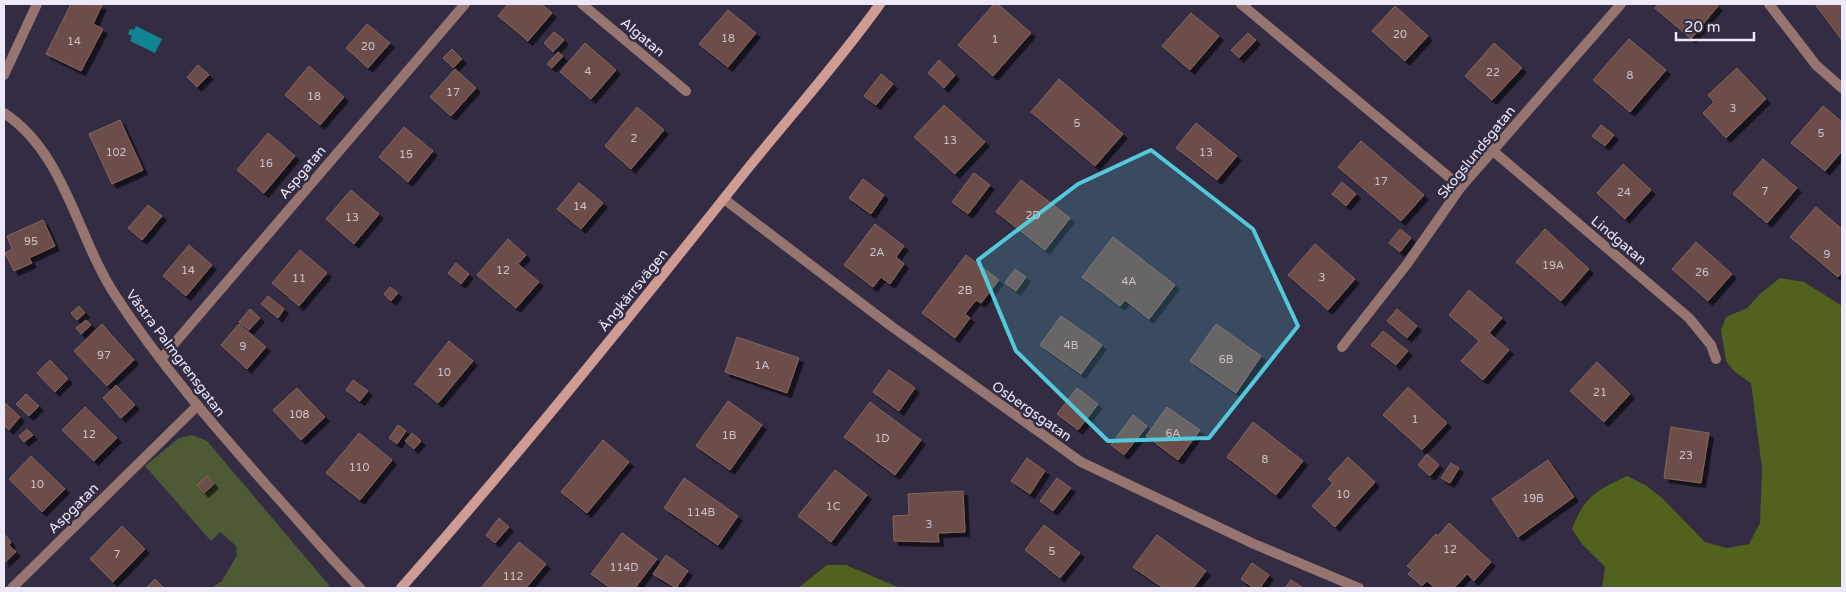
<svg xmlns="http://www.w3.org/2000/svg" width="1846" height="592" viewBox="0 0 1846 592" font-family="'Varela Round',sans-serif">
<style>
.green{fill:#4e5935}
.forest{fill:#51611e}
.water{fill:#118492}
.building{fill:#6c4e48;stroke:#85655e;filter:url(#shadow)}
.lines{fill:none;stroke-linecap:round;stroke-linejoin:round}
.street{stroke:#967570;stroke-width:10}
.secondary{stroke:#cf9c93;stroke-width:10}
.marked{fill:#53cadc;fill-opacity:0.2;stroke:#53cadc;stroke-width:4;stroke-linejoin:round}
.labels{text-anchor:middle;stroke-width:5;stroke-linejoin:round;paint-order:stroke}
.number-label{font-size:11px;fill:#cdc2cc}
.street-label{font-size:14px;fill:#ede8f8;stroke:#342c43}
</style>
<defs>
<filter id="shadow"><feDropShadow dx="4.5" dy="4.5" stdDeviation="0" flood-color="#0009"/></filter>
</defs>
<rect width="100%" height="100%" fill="#342c43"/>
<path class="green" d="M192,435L207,441L329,585L327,588H211L222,581L237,555L236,546L220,532L211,541L145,466L179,438Z"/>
<g class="forest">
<path d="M1780,278L1804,282L1842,306V588H1602L1605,567L1582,544L1572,529C1584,497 1597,490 1627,476L1647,486L1663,499L1705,542L1727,548L1749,544L1760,523L1762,468L1751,383L1734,371L1726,361L1721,330L1726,317L1747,308L1761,293Z"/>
<path d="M827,565H846L900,588H798Z"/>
</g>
<path class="water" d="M136,26L162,39L155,53L130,41L132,36L128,34L130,29L134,30Z"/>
<g class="building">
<path d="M71,4L102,5L93,24L103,29L81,71L46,54Z"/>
<path d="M508,4H541L552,13L528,41L498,16Z"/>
<path d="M994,4H998L1031,33L993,76L958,45Z"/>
<path d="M1658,4H1715L1718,6L1691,39L1655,8Z"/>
<path d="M1815,4H1842V40Z"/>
<path d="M1395,6L1428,36L1405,61L1372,31Z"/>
<path d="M728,10L756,33L728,67L699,44Z"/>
<path d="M1191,13L1219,36L1190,70L1162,46Z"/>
<path d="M367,24L390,43L368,68L346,48Z"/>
<path d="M554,32L564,40L553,52L544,43Z"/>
<path d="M1248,33L1256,40L1239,58L1231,50Z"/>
<path d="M1629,39L1666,70L1630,112L1593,80Z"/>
<path d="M585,43L616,70L591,99L560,72Z"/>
<path d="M1494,43L1522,68L1492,100L1465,76Z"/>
<path d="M452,49L462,59L453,68L443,58Z"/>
<path d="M558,52L563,56L552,68L547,64Z"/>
<path d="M939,60L955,75L944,88L928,73Z"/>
<path d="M198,65L209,75L197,87L187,77Z"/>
<path d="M309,66L344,97L320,125L285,95Z"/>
<path d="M1737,68L1766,99L1726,138L1703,113L1714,102L1708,95Z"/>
<path d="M455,69L476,88L451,116L430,97Z"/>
<path d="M881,74L893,84L876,105L864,96Z"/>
<path d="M1059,79L1123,134L1095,166L1031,112Z"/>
<path d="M944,105L985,142L955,174L914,137Z"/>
<path d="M1823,106L1842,122V151L1825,171L1791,143Z"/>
<path d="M637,107L664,130L631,169L605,146Z"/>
<path d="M120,120L143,170L112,184L89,134Z"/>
<path d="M1196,123L1237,156L1217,180L1176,148Z"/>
<path d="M1601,125L1614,135L1605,146L1592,136Z"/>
<path d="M404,127L433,151L408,182L379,157Z"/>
<path d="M268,133L295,156L264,193L237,170Z"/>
<path d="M1361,141L1424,195L1401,221L1338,167Z"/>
<path d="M1763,159L1797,188L1767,223L1733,194Z"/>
<path d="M1623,164L1651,190L1625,219L1597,193Z"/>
<path d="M974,173L990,185L968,214L952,202Z"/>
<path d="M863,179L884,195L871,214L849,198Z"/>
<path d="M1021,180L1070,218L1045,250L996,212Z"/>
<path d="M1342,182L1356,194L1346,206L1332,194Z"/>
<path d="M579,183L603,203L581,229L557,209Z"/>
<path d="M351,190L379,214L354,244L326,219Z"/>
<path d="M148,205L162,216L142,240L128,228Z"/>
<path d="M1816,207L1842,229V272L1838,277L1790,237Z"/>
<path d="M43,220L55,246L29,258L32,263L14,271L5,253L12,249L7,236Z"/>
<path d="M875,224L904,246L896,257L904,264L890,284L881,277L873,287L844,265Z"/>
<path d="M1400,229L1411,238L1400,252L1389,243Z"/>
<path d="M1545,229L1589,269L1561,301L1516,262Z"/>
<path d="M1113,237L1175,285L1149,319L1125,300L1120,306L1082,277Z"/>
<path d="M508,239L526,255L518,264L539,282L516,308L477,275Z"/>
<path d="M1696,242L1732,274L1708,301L1672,269Z"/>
<path d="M1315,244L1355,279L1328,310L1288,275Z"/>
<path d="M189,245L212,265L186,296L163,276Z"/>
<path d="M300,250L327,273L299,306L272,283Z"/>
<path d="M966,255L999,280L981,303L976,300L965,314L970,318L955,338L922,313Z"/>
<path d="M456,263L469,274L461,284L448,273Z"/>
<path d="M1015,269L1026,277L1016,291L1005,283Z"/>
<path d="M390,287L398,293L391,301L384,294Z"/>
<path d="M1469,290L1502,318L1489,333L1509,350L1483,380L1461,361L1479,341L1449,315Z"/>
<path d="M268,296L284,309L278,318L261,304Z"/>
<path d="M79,306L85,313L77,320L71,313Z"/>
<path d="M250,309L260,318L249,330L239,322Z"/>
<path d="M1397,309L1417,326L1407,338L1387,321Z"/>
<path d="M1061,316L1102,345L1081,374L1040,345Z"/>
<path d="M86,320L91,325L81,334L76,328Z"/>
<path d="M102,324L134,360L107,386L74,351Z"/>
<path d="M239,324L266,347L247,369L221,345Z"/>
<path d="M1216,324L1261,356L1236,393L1190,361Z"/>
<path d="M1383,331L1408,351L1396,365L1371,345Z"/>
<path d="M737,337L799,358L787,393L725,372Z"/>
<path d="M449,341L473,361L438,403L415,384Z"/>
<path d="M50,360L68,379L55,392L37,373Z"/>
<path d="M1597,362L1630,394L1604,422L1570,391Z"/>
<path d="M889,370L915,388L899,411L873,392Z"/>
<path d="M353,380L368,391L360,401L346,390Z"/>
<path d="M116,385L135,405L121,418L103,398Z"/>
<path d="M1408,387L1447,423L1422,450L1383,415Z"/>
<path d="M297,388L325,417L301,440L273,410Z"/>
<path d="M1077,388L1098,404L1078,430L1057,414Z"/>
<path d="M26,394L39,406L29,416L16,404Z"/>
<path d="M728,401L762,425L730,470L696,446Z"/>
<path d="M870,402L921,440L895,475L844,437Z"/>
<path d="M5,403L20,417L9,430L4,425Z"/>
<path d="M85,407L117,438L94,461L62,430Z"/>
<path d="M1167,407L1200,430L1178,460L1146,436Z"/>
<path d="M1133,415L1147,426L1124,455L1111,445Z"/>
<path d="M1253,422L1303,461L1276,495L1227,457Z"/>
<path d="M398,425L406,431L397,444L389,438Z"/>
<path d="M1671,427L1709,433L1701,483L1664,478Z"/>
<path d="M27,429L33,435L24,442L19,436Z"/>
<path d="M359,433L392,460L360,500L326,473Z"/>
<path d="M412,433L421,441L414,449L405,441Z"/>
<path d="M603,440L629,462L587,513L561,492Z"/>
<path d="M1427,454L1439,465L1430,476L1418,465Z"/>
<path d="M31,456L65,489L42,512L9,479Z"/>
<path d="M1348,457L1375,482L1335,527L1312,506L1333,483L1328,479Z"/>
<path d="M1027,458L1045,471L1030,494L1011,481Z"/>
<path d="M1548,460L1574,497L1518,537L1492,499Z"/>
<path d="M1451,463L1459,468L1450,483L1441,478Z"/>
<path d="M835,470L867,495L831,542L798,516Z"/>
<path d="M207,476L214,484L204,493L197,485Z"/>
<path d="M684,478L738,516L718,545L664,508Z"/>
<path d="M1057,478L1071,488L1053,511L1040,501Z"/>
<path d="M963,491L965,532L938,533L939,542L894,541L893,516L909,515L908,494Z"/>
<path d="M499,518L509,527L495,543L486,535Z"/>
<path d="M1449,523L1491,562L1474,581L1467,574L1454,588H1435L1427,581L1422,586L1408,574L1412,570L1407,566L1436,534L1438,536Z"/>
<path d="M1044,525L1080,553L1060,578L1025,550Z"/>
<path d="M122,526L145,549L113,582L90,559Z"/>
<path d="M622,533L657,559L635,588H610L591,574Z"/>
<path d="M4,534L11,542L9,545L16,552L4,563Z"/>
<path d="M1157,535L1206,571L1193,588H1163L1133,567Z"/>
<path d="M519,542L546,564L526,588H481Z"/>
<path d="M666,555L688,571L676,588L653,574Z"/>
<path d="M1252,563L1269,575L1260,588H1254L1241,579Z"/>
<path d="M155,579L164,588H146Z"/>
<path d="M1291,580L1303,588H1285Z"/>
</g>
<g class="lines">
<g class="street">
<path d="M582,4L686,91"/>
<path d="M1241,4L1461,187"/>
<path d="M1769,4L1816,65L1842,88"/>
<path d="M4,75L37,4"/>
<path d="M4,113C65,153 77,237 115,295C160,364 214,426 268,487C299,521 328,556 360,588"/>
<path d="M1492,150L1689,318L1711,345L1716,359"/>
<path d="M724,199L891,326L1081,462L1254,544L1359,588"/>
<path d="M1342,347L1407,264L1461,187L1621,4"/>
<path d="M161,359L465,4"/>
<path d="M12,588L197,406"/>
</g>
<path class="secondary" d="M401,588C520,453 633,313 745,172C790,116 838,63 880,4"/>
</g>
<path class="marked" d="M1151,150L1253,229L1298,326L1209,438L1108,441L1016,351L978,260L1078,184Z"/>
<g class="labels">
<g class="number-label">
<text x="1400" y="38">20</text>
<text x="728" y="42">18</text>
<text x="995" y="43">1</text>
<text x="74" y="45">14</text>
<text x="368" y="50">20</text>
<text x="588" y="75">4</text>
<text x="1493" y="76">22</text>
<text x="1630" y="79">8</text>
<text x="453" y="96">17</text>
<text x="314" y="100">18</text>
<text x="1733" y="112">3</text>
<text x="1077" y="127">5</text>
<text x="1821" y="137">5</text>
<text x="634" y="142">2</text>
<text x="950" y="144">13</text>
<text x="116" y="156">102</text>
<text x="1206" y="156">13</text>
<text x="406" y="158">15</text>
<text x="266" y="167">16</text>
<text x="1381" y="185">17</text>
<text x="1765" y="195">7</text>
<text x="1624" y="196">24</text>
<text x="580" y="210">14</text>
<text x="1033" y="219">2D</text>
<text x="352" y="221">13</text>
<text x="31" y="245">95</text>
<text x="877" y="256">2A</text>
<text x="1827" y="258">9</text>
<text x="1553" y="269">19A</text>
<text x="188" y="274">14</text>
<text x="503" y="274">12</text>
<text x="1702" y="276">26</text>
<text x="1322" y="281">3</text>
<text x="299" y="282">11</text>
<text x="1129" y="285">4A</text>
<text x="965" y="294">2B</text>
<text x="1071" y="349">4B</text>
<text x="243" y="350">9</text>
<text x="104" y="359">97</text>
<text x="1226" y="363">6B</text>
<text x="762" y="369">1A</text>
<text x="444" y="376">10</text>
<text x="1600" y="396">21</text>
<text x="299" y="418">108</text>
<text x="1415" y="423">1</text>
<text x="1173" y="437">6A</text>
<text x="89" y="438">12</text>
<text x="729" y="439">1B</text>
<text x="882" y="442">1D</text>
<text x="1686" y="459">23</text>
<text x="1265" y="463">8</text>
<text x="359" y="471">110</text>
<text x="37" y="488">10</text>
<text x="1343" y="498">10</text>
<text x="1533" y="502">19B</text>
<text x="833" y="510">1C</text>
<text x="701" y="516">114B</text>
<text x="929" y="528">3</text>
<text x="1450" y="553">12</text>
<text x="1052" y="555">5</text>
<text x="117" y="558">7</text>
<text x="624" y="571">114D</text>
<text x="513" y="580">112</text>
</g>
<g class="street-label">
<text transform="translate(643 37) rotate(40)" y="5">Algatan</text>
<text transform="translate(1476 152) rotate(-51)" y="5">Skogslundsgatan</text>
<text transform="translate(302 172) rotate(-50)" y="5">Aspgatan</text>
<text transform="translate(1619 240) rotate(40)" y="5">Lindgatan</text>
<text transform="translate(633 290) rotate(-51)" y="5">Ängkärrsvägen</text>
<text transform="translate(176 353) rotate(53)" y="5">Västra Palmgrensgatan</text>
<text transform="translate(1032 411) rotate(35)" y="5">Osbergsgatan</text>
<text transform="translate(73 508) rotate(-45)" y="5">Aspgatan</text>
</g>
</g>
<rect width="1846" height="592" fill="none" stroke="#ede8f8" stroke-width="10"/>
<path d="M1676 32v8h78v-8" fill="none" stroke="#ede8f8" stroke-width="2.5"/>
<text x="1684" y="32" font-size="15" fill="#ede8f8" stroke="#342c43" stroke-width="4" paint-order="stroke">20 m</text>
</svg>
